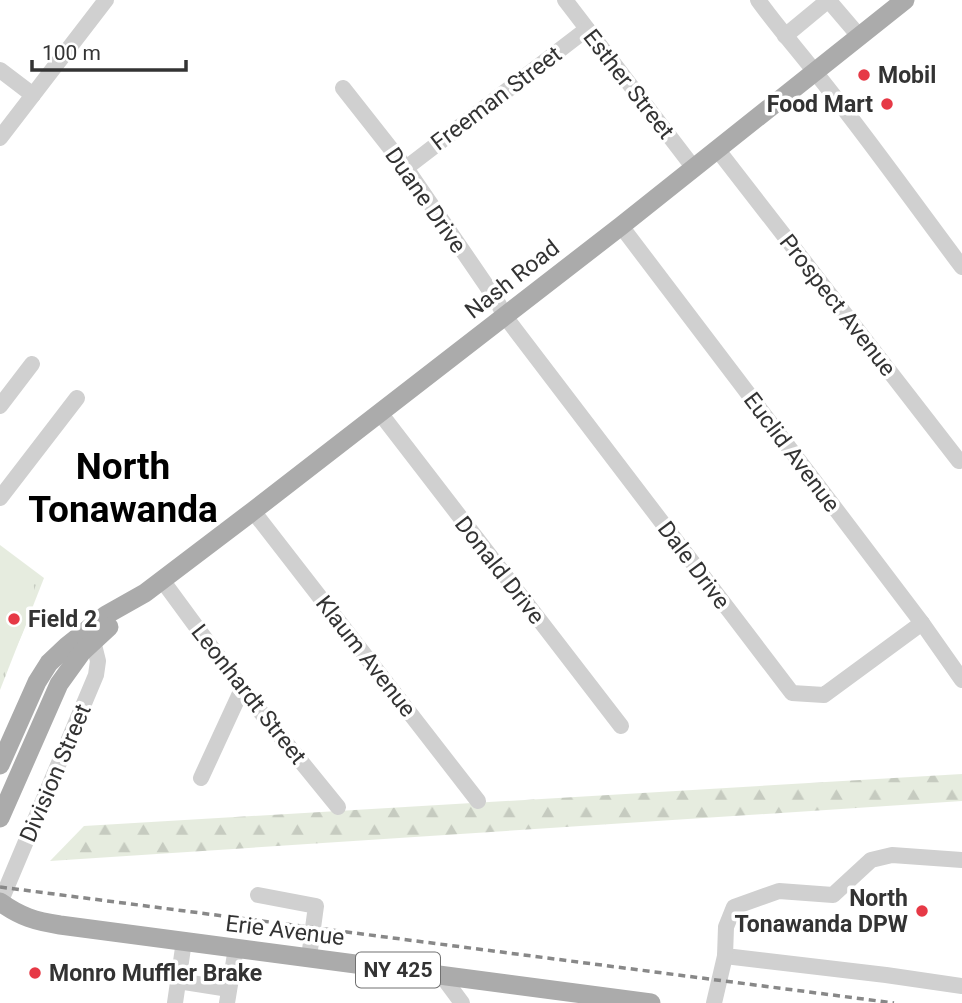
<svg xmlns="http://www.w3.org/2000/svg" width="962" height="1003" viewBox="0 0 962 1003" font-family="Roboto,sans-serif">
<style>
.forest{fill:url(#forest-firs)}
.park{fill:url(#park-tufts)}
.pitch{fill:#e6ecdf}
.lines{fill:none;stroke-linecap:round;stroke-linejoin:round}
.minor{stroke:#d0d0d0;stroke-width:16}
.major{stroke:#ababab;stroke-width:19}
.rail{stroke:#888;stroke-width:3.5;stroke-dasharray:7 5;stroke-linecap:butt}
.poi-dot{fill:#e63946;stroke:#fff;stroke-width:2.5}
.labels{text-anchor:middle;stroke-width:7;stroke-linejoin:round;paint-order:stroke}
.shield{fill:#fff;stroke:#707070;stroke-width:2}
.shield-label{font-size:21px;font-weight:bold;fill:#333}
.poi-label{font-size:23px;font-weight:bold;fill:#333;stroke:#fff;text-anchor:start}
.street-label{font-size:23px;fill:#333;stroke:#fff}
.town-label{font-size:37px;font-weight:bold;fill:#000;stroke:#fff}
</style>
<defs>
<pattern id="forest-firs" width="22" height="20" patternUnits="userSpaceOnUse" patternTransform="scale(1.75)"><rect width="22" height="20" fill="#e6ecdf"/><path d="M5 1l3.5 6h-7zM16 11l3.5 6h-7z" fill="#c6cbc0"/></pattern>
<pattern id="park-tufts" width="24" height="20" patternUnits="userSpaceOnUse" patternTransform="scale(1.75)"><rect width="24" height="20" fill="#e6ecdf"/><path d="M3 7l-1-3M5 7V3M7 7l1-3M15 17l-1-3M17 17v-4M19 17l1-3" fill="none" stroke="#c6cbc0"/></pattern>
</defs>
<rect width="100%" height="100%" fill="#fff"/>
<path class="forest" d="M962,774V801L50,861L84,826Z"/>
<path class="park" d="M0,545L44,578L0,690Z"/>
<path class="pitch" d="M7,552C18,559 32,573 34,587C37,612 10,658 0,682V557Z"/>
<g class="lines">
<g class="minor">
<path d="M565,0L693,167"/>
<path d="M758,0C776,25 796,48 815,72C866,135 913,202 962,267"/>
<path d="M785,36L826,2H830L859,36"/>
<path d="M0,70L33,95"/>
<path d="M343,88L406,168L497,301L504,315L792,693L824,695L922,623"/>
<path d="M0,138L106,0"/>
<path d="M717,149L959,461"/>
<path d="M406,168L587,29"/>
<path d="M621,226L922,623L962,680"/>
<path d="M0,406L32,364"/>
<path d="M380,413L621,726"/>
<path d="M0,498L77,398"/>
<path d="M253,511L478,801"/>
<path d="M162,580L242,689L338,807"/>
<path d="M201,778L242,689"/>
<path d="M962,860L892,855L871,860L833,895L779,891L734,907L726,927L725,956L886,975L962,986"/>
<path d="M258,895L316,906L309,957"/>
<path d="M0,903L96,675L98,661L93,641"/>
<path d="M442,976L462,1003"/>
<path d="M178,981L229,989"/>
<path d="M175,1003L184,941"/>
<path d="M227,1003L236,948"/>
<path d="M714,1003L725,956"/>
</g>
<g class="major">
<path d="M0,765L37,682L49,663L67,646L106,615L145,593L253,511L621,226L905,0"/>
<path d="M0,818L59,684L82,652L109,627"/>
<path d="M0,902C21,917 35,921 60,925L651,1003"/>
</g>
<path class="rail" d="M0,887L894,1003"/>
</g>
<g class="poi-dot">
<circle cx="864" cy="75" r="7"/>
<circle cx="887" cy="104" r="7"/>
<circle cx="14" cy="619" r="7"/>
<circle cx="922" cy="911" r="7"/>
<circle cx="35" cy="973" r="7"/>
</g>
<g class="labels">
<rect class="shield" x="356" y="952.5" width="84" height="35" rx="5"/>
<g class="shield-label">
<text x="398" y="977">NY 425</text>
</g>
<g class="poi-label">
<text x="878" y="83">Mobil</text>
<text x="873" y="112" text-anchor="end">Food Mart</text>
<text x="28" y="627">Field 2</text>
<text x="908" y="906" text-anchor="end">North<tspan x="908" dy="26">Tonawanda DPW</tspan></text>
<text x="49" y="981">Monro Muffler Brake</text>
</g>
<g class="street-label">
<text transform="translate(629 84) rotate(52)" y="8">Esther Street</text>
<text transform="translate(496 98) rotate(-37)" y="8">Freeman Street</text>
<text transform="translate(426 200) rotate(55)" y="8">Duane Drive</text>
<text transform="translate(512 279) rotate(-38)" y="8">Nash Road</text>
<text transform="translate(838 305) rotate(52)" y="8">Prospect Avenue</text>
<text transform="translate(792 452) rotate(53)" y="8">Euclid Avenue</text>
<text transform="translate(694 565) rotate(53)" y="8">Dale Drive</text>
<text transform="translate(500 570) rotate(52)" y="8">Donald Drive</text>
<text transform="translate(366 656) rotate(52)" y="8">Klaum Avenue</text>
<text transform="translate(249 694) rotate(52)" y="8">Leonhardt Street</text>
<text transform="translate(55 773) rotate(-67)" y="8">Division Street</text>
<text transform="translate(285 930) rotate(7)" y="8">Erie Avenue</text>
</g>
<g class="town-label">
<text x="123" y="479">North<tspan x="123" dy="43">Tonawanda</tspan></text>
</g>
</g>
<path d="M32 60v10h154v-10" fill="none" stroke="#333333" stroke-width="3.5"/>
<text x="42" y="60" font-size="21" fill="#333333" stroke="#ffffff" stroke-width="5" paint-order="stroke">100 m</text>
</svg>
